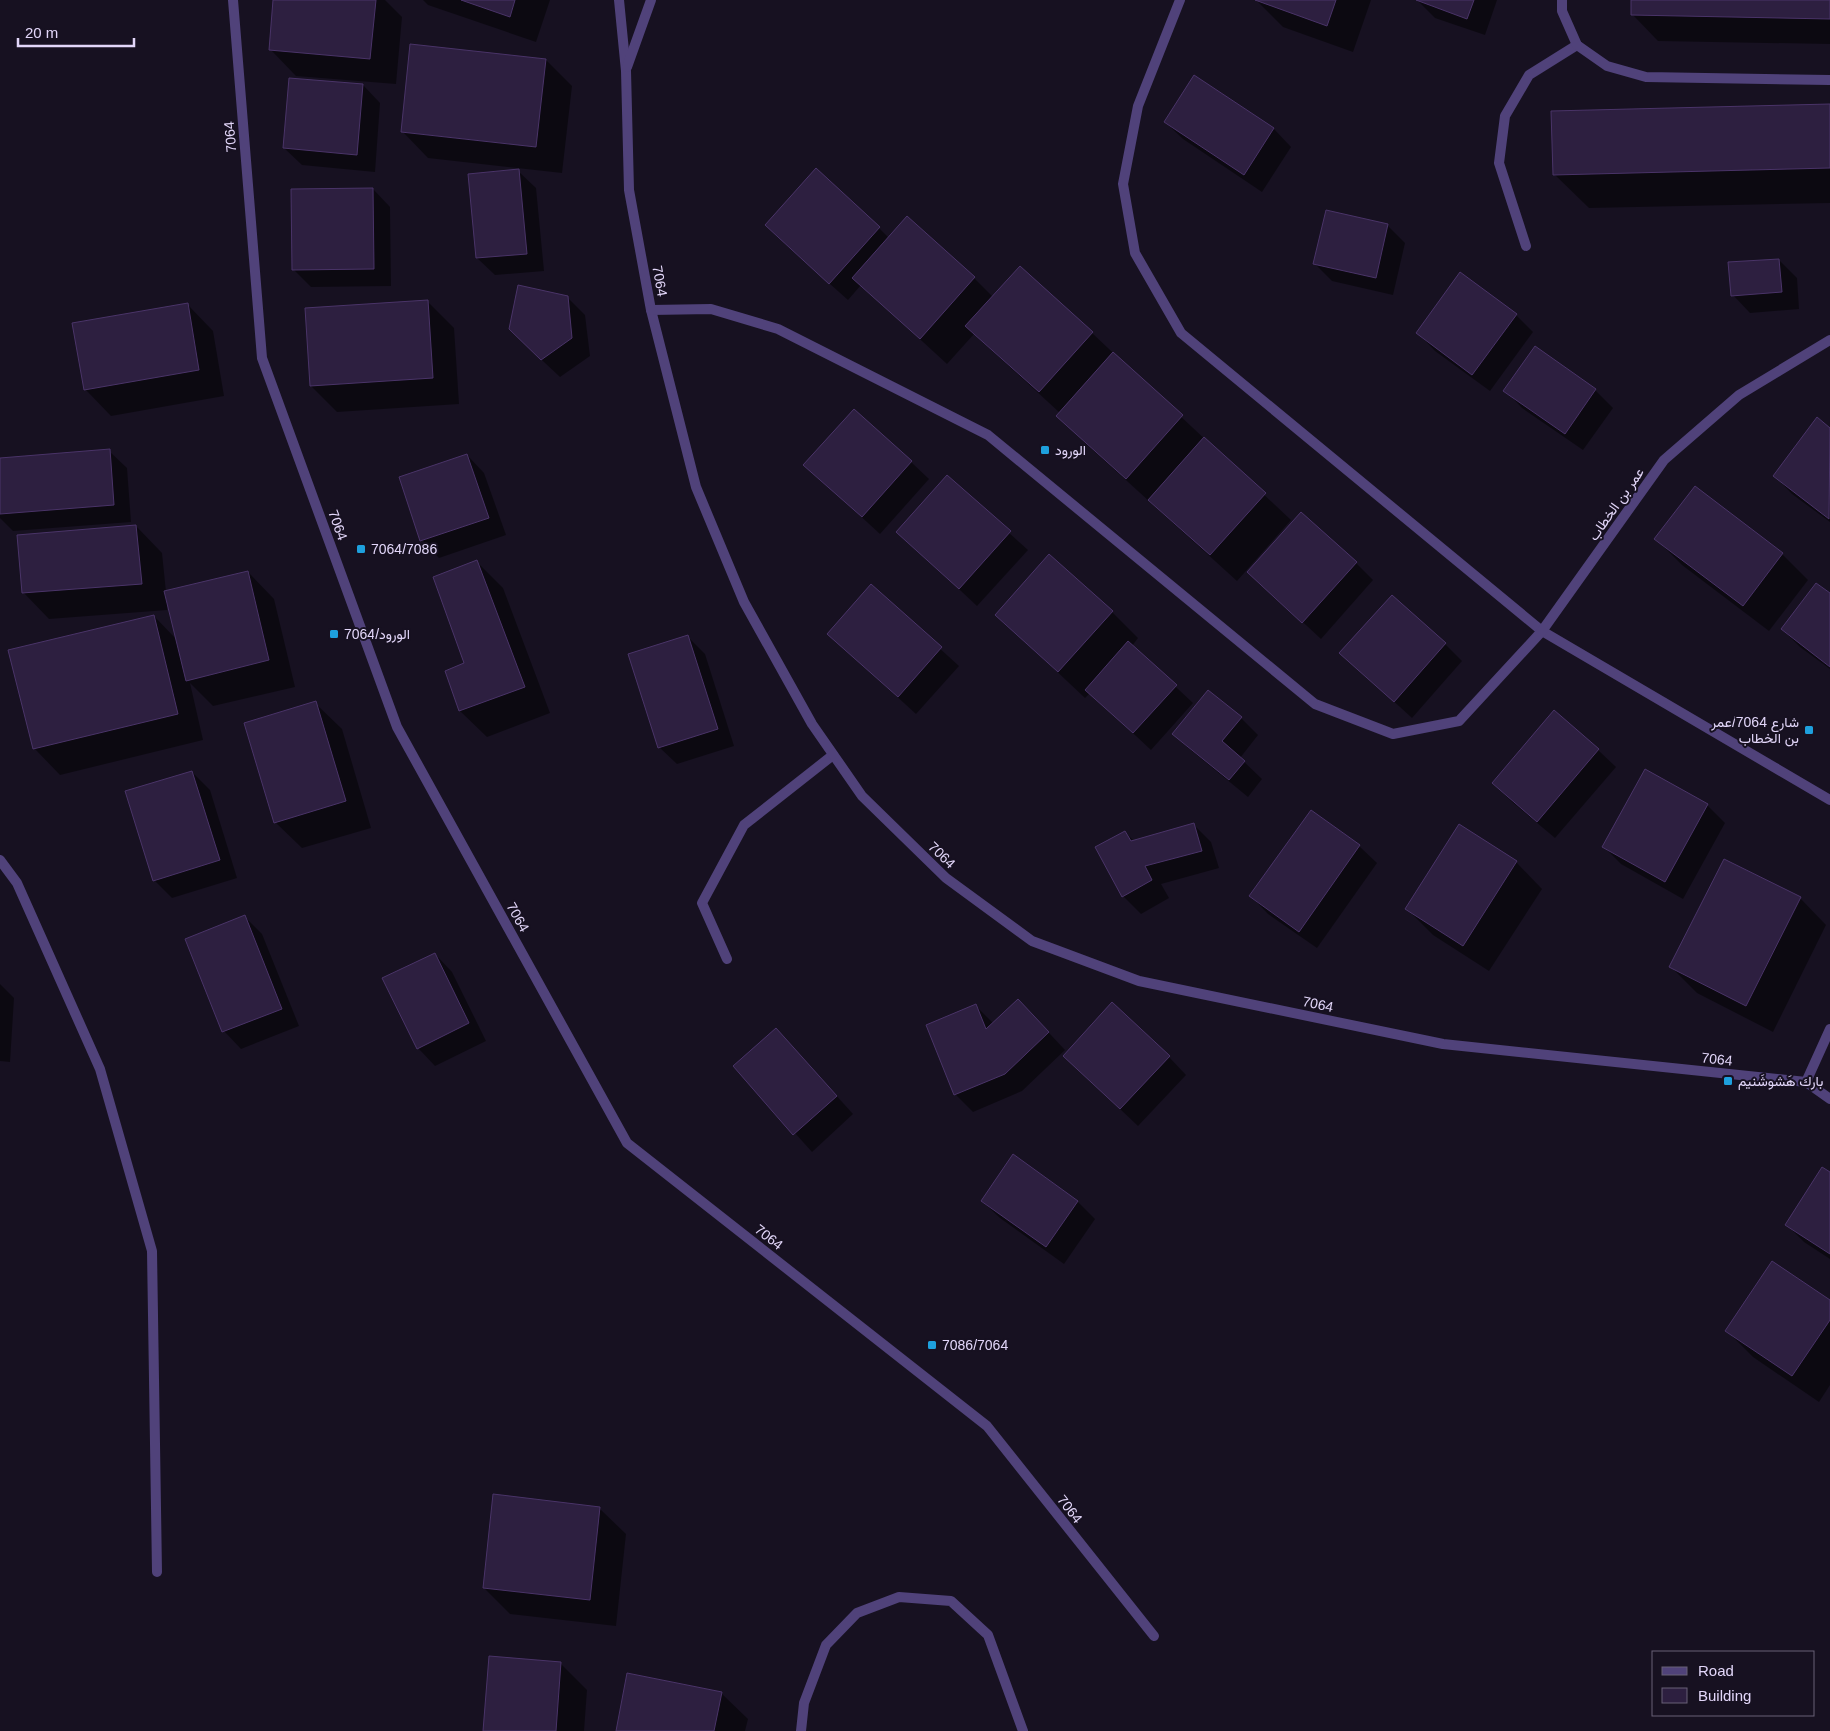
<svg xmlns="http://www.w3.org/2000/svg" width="1830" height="1731" viewBox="0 0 1830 1731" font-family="Arial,Vazirmatn,sans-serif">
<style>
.shadow{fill:#0007}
.building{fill:#2d1f40;stroke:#4a3468}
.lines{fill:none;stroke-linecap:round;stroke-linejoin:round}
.lane{stroke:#50427a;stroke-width:10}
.street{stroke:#50427a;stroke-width:10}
.poi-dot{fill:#1ea0dd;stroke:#171121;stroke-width:2}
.labels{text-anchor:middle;stroke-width:4;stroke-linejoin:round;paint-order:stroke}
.street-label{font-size:14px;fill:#e2d6f9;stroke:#171121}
.poi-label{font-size:14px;fill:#e2d6f9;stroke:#171121;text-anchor:start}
</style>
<rect width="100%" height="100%" fill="#171121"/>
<g class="shadow">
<path d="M274,0H385L402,17L396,84L296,76L270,49Z"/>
<path d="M423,0H550L536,42L428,5Z"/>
<path d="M1256,0H1371L1353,52L1283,27Z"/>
<path d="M1417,0H1497L1485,35L1435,18Z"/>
<path d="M1632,0H1830V44L1658,41L1632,14Z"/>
<path d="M546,60L572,86L562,173L428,158L402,131Z"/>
<path d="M1195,77L1274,129L1291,147L1262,192L1183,139L1165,122Z"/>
<path d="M363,85L380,103L375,172L302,165L284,148Z"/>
<path d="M1830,105V203L1589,208L1554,174Z"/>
<path d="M518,171L536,188L544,271L495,275L477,258Z"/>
<path d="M373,189L390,207L391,286L311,287L293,269Z"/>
<path d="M1387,225L1405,243L1393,295L1332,281L1315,264Z"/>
<path d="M879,228L889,238L974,278L993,297L1092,333L1291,520L1237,581L1084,442L1058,416L1060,413L974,334L947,364L861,285L848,300L784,243Z"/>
<path d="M1779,260L1797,278L1799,309L1750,313L1733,295Z"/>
<path d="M567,297L585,315L590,356L560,377L528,347Z"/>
<path d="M428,302L454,328L459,404L337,412L311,386Z"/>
<path d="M187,304L213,331L224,396L111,416L85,389Z"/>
<path d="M1516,315L1533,332L1490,391L1435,351L1418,333Z"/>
<path d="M1535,348L1595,390L1613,408L1583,450L1522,408L1505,390Z"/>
<path d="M1817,419L1830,429V522L1792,494L1775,476Z"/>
<path d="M109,451L127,468L131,522L13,531L0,518V459Z"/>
<path d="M467,455L484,473L506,535L439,558L422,540Z"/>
<path d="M911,462L929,479L880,534L805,465Z"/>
<path d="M947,477L1028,550L977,606L898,532Z"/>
<path d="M136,526L162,553L166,592L248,572L274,599L295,687L213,706L190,683L203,740L60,775L34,748L154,616L177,640L168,603H167V610L49,619L23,592Z"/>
<path d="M1656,539L1782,554L1808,580L1769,631L1682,565Z"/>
<path d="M477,562L503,588L550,713L487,737L460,711L446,672L466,664Z"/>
<path d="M1356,563L1373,580L1321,639L1249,572Z"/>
<path d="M871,586L959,666L916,714L847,651Z"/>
<path d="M1830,595V669L1800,647L1782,629Z"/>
<path d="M1112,612L1138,638L1132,646L1193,703L1151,750L1090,693L1085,698L997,615Z"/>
<path d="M688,637L705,654L734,746L677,764L659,747Z"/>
<path d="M1445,644L1462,661L1412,718L1341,653Z"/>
<path d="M315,703L342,729L371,828L302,848L275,822Z"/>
<path d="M1241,718L1258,735L1240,758L1262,779L1248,797L1192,751L1174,734Z"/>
<path d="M1598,750L1616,767L1555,838L1511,801L1494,783Z"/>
<path d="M192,772L210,790L237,878L172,898L154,880Z"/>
<path d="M1707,805L1725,823L1683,899L1621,864L1604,847Z"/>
<path d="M1193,824L1211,842L1219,868L1161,884L1169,898L1141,914L1123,896L1125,832L1134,841Z"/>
<path d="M1359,846L1377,863L1317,948L1268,914L1251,896Z"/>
<path d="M1516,862L1542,889L1489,971L1433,935L1407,909Z"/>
<path d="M1800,898L1826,925L1773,1032L1697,993L1671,967Z"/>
<path d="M245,917L262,934L299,1026L241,1049L224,1031Z"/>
<path d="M435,954L452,972L486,1041L435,1066L418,1048Z"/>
<path d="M0,984L14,998L10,1062L0,1061Z"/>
<path d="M975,1005L994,1024L1035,1018L1065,1050L1022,1091L973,1112L955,1094Z"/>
<path d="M776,1029L853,1114L812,1152L735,1066Z"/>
<path d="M1169,1057L1186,1075L1138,1126L1082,1073Z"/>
<path d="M1830,1173V1259L1804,1242L1787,1225Z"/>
<path d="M982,1201L1078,1202L1095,1219L1064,1264L1000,1218Z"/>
<path d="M1830,1302V1385L1819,1402L1753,1357L1727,1331Z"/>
<path d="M599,1508L626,1534L616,1626L510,1614L484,1588Z"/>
<path d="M560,1663L587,1690L584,1731H484Z"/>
<path d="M721,1693L748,1719L745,1731H617Z"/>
</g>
<g class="building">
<path d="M273,0H376L370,59L269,50Z"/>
<path d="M461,0H515L510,17Z"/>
<path d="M1255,0H1336L1327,26Z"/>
<path d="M1416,0H1474L1467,19Z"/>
<path d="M1631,0H1830V19L1631,15Z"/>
<path d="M410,44L546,59L536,147L401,132Z"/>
<path d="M1194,75L1274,128L1244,175L1164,122Z"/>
<path d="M289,78L363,84L357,155L283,148Z"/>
<path d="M1830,104V168L1553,175L1551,111Z"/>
<path d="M816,168L880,227L829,284L765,225Z"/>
<path d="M519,169L527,254L476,258L468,174Z"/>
<path d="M373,188L374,269L292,270L291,189Z"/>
<path d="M1326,210L1388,224L1376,278L1313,264Z"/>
<path d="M907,216L975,277L920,339L852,278Z"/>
<path d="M1779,259L1782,292L1731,296L1728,262Z"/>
<path d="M1020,266L1093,332L1039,392L965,326Z"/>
<path d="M1460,272L1517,314L1472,375L1416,333Z"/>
<path d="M518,285L568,296L572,338L541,360L509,329Z"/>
<path d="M428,300L433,378L310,386L305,308Z"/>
<path d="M188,303L199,370L84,390L72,323Z"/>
<path d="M1535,346L1596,389L1565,434L1503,391Z"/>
<path d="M1113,352L1183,415L1126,479L1056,416Z"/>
<path d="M854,409L912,461L862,517L803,465Z"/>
<path d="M1817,417L1830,428L1829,519L1773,476Z"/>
<path d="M1204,437L1266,493L1210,555L1148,500Z"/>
<path d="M110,449L114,505L0,514V458Z"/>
<path d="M467,454L489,518L420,541L399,477Z"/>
<path d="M947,475L1011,531L959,589L896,532Z"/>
<path d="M1695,486L1783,553L1743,606L1654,539Z"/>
<path d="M1301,512L1357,562L1302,623L1247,572Z"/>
<path d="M136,525L142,584L22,593L17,535Z"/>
<path d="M1049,554L1113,611L1058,672L995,615Z"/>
<path d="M477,560L525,687L459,711L445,671L464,663L433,577Z"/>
<path d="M248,571L269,660L186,681L164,591Z"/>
<path d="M1816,583L1830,593V667L1781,629Z"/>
<path d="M871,584L942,647L898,697L827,634Z"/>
<path d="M1392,595L1446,643L1394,702L1339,653Z"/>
<path d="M154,615L178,714L33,749L8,650Z"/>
<path d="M688,635L718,729L658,748L628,654Z"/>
<path d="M1128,641L1177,685L1133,733L1085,690Z"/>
<path d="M1208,690L1242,717L1222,741L1245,761L1229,780L1172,734Z"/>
<path d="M316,701L346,801L274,823L244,723Z"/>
<path d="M1554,710L1599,749L1537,822L1492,783Z"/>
<path d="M1645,769L1708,804L1665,882L1602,847Z"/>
<path d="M192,771L220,860L153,881L125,791Z"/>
<path d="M1311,810L1360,845L1299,932L1249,896Z"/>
<path d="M1194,823L1202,851L1145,866L1152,880L1122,897L1095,847L1125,831L1131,841Z"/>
<path d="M1459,824L1517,861L1463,946L1405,909Z"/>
<path d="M1724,859L1801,897L1746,1006L1669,967Z"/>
<path d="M245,915L282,1009L222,1032L185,939Z"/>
<path d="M435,953L469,1023L417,1049L382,978Z"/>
<path d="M1018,999L1049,1032L1005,1074L954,1095L926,1025L976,1004L986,1029Z"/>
<path d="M1112,1002L1170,1056L1120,1109L1063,1056Z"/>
<path d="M776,1028L837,1096L793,1135L733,1066Z"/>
<path d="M1013,1154L1078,1201L1046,1247L981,1201Z"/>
<path d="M1822,1167L1830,1172V1254L1785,1225Z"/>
<path d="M1772,1261L1830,1300V1320L1792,1376L1725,1331Z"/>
<path d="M493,1494L600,1507L590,1600L483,1588Z"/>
<path d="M489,1656L561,1662L556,1731H483Z"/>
<path d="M627,1673L722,1692L714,1731H616Z"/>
</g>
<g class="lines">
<g class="lane">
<path d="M1526,246L1499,163L1505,116L1529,75L1577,45"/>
<path d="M727,959L702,903L744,825L833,755"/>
</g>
<g class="street">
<path d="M233,0L262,358L397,727L627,1143L987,1426L1154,1636"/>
<path d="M619,0L626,71L629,190L651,310L696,487L744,602L812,724L862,796L946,878L1032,941L1139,981L1443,1044L1806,1082L1830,1099"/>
<path d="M1180,0L1138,106L1123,184L1135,253L1181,333L1542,631L1830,800"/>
<path d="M1562,0V11L1577,45L1607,66L1646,77L1830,80"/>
<path d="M627,67L651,0"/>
<path d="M651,310L711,309L778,329L988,435L1315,704L1393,734L1459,721L1542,631L1664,460L1739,395L1830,340"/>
<path d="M0,860L17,883L100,1069L152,1251L157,1572"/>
<path d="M1806,1082L1830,1029"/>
<path d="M801,1731L804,1703L826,1645L857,1613L899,1597L951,1601L988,1635L1023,1731"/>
</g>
</g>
<g class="poi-dot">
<rect x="1040" y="445" width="10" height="10" rx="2.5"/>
<rect x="356" y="544" width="10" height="10" rx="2.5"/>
<rect x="329" y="629" width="10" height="10" rx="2.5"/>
<rect x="1804" y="725" width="10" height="10" rx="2.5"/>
<rect x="1723" y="1076" width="10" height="10" rx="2.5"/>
<rect x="927" y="1340" width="10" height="10" rx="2.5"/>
</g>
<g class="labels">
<g class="street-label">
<text transform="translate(230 137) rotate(-95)" y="5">7064</text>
<text transform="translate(660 281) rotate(80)" y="5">7064</text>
<text transform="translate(1616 504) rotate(-55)" y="5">عمر بن الخطاب</text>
<text transform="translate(338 525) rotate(70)" y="5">7064</text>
<text transform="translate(942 855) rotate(44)" y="5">7064</text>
<text transform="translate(518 917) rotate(61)" y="5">7064</text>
<text transform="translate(1318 1004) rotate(12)" y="5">7064</text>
<text transform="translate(1717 1059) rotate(6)" y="5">7064</text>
<text transform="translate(769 1237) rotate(38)" y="5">7064</text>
<text transform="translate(1070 1509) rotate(52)" y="5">7064</text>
</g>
<g class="poi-label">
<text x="1055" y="455">الورود</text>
<text x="371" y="554">7064/7086</text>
<text x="344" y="639">الورود/7064</text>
<text x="1799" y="727" text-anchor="end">شارع 7064/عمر<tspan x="1799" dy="16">بن الخطاب</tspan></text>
<text x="1738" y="1086">بارك هَشوشَنيم</text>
<text x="942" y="1350">7086/7064</text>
</g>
</g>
<rect x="1652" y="1651" width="162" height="65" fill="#171121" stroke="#686077"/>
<rect x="1662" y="1667" width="25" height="8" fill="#50427a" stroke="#686077"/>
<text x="1698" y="1676" font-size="15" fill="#e2d6f9">Road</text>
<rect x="1662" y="1688" width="25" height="15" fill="#2d1f40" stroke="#686077"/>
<text x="1698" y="1701" font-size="15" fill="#e2d6f9">Building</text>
<path d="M18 38v8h116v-8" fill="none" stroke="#e2d6f9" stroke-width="2.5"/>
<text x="25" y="38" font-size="15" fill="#e2d6f9" stroke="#171121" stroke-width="4" paint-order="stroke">20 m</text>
</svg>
